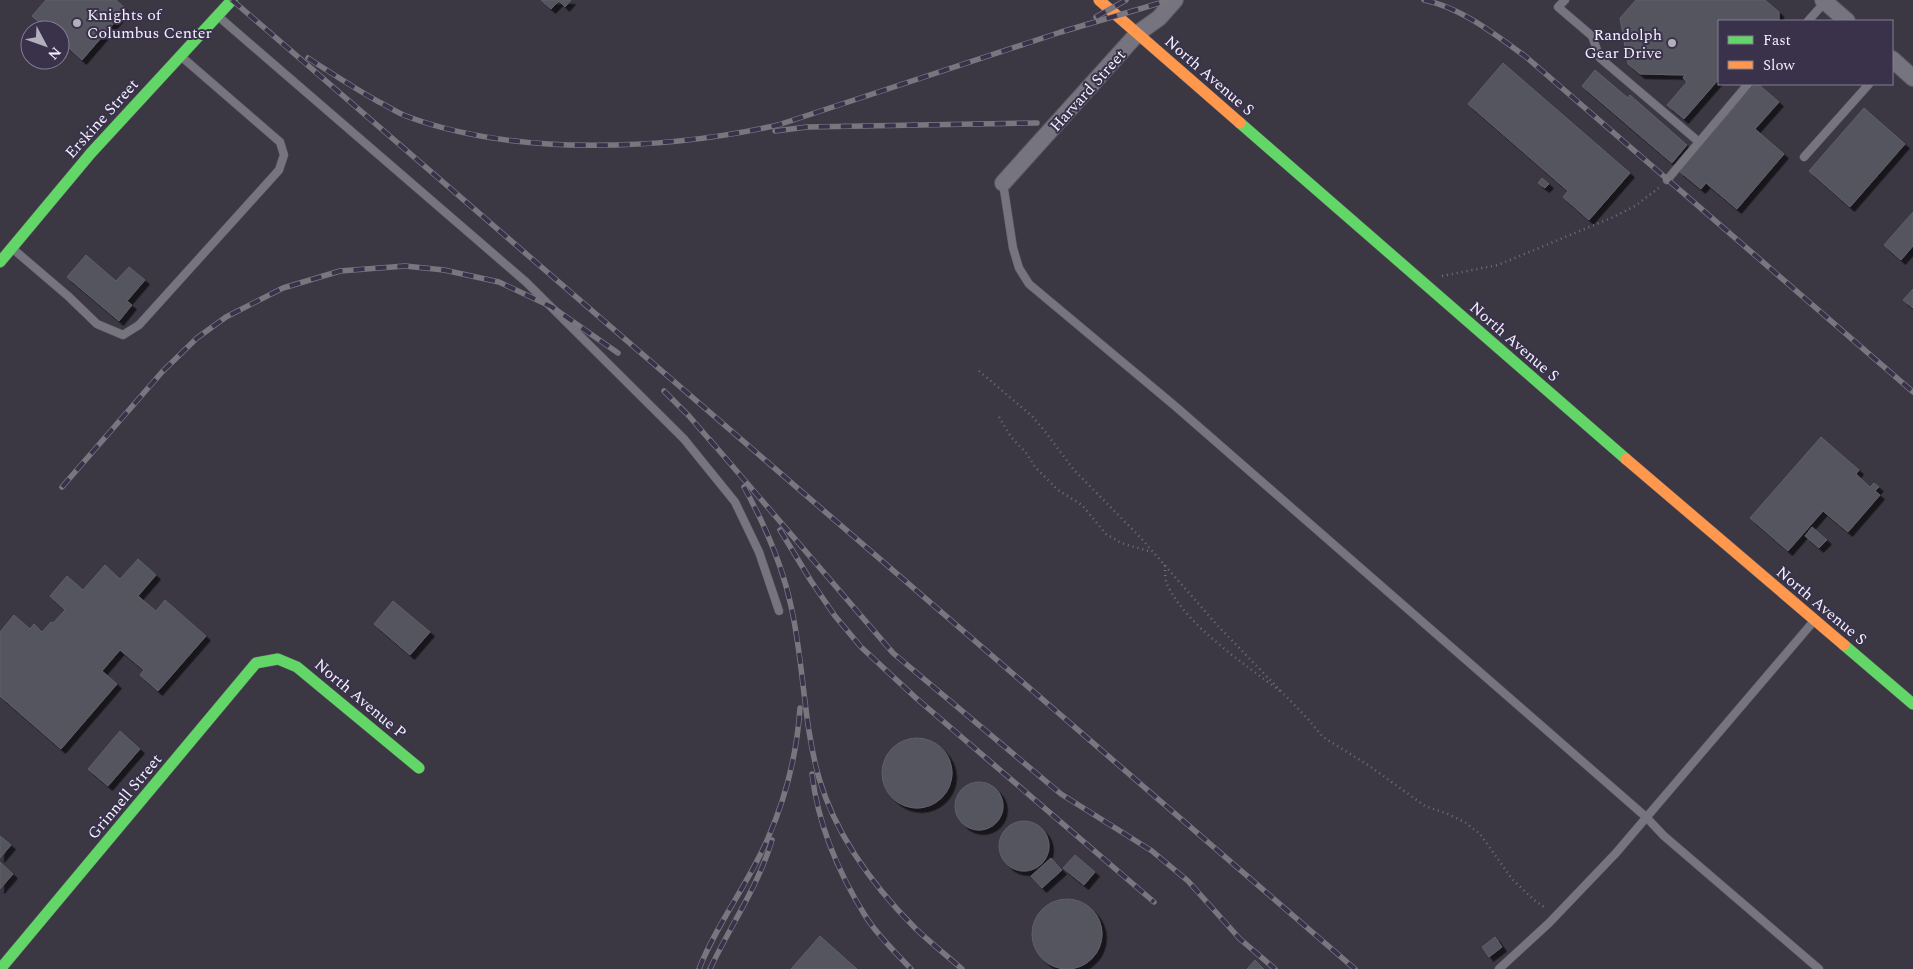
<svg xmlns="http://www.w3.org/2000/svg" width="1913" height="969" viewBox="0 0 1913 969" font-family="Spectral,serif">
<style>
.building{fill:#54545f;stroke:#60606b;filter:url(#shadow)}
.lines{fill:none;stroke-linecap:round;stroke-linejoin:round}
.lane-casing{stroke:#5a5761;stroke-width:9}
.street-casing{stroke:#5a5761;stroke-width:18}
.fast-casing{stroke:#5a5761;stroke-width:12}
.slow-casing{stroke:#5a5761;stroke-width:12}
.path{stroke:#726f79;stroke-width:2.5;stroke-dasharray:1 4;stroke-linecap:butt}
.lane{stroke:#76747e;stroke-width:8}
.street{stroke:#76747e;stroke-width:16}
.fast{stroke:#63d668;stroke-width:11}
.slow{stroke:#ff974d;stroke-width:11}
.rail-casing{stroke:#797680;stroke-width:5.5}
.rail{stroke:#39324a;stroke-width:4;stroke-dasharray:11;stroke-linecap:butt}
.poi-dot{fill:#b3b0bd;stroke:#39324a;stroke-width:2}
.labels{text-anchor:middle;stroke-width:4;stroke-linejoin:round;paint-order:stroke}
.poi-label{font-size:16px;fill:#f4f1fe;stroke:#39324a;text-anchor:start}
.street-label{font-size:16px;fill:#f4f1fe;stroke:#39324a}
</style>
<defs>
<filter id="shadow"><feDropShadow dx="4.5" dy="4.5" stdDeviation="0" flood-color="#0009"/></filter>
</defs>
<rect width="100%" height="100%" fill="#3b3844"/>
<g class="building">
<path d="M46,0H116L126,9L82,60L60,40V30H48L32,16Z"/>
<path d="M541,0H571L565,7L559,1L551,9Z"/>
<path d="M1636,0H1765L1779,12V21H1719V79L1684,119L1667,105L1687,82L1683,78L1685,75L1640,74L1628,64L1620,18Z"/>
<path d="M1503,63L1630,173L1589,220L1563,197L1568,191L1468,104Z"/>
<path d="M1595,70L1628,98L1630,95L1687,145L1672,163L1582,86Z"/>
<path d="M1755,84H1758L1779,102L1755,129L1784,154L1737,209L1706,183L1701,189L1679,171Z"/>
<path d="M1864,108L1905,144L1850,207L1809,171Z"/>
<path d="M1542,178L1549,184L1545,188L1538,183Z"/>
<path d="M1913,212V246L1901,260L1884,245Z"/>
<path d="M86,255L116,281L129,267L145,280L127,301L132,305L119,321L67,277Z"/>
<path d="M1913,289V308L1903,300Z"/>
<path d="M1821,437L1859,470L1856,474L1870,487L1874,483L1879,487L1875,491L1880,495L1848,532L1823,511L1788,551L1750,518Z"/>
<path d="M1812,527L1827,540L1819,548L1805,536Z"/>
<path d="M138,559L156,575L138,596L156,611L165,600L206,636L158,691L140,675L144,670L120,650L102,671L117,684L61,749L0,696V632L14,615L30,629L34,624L42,632L51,622L53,623L65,610L50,596L67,576L83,590L105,565L120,579Z"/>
<path d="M393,601L430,632L410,655L374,624Z"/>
<path d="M120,731L140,749L108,786L88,769Z"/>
<circle cx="917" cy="773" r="35"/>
<circle cx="979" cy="806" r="24"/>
<circle cx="1024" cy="846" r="25"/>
<path d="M0,836L11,845L0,858Z"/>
<path d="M1075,855L1095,872L1084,885L1063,868Z"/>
<path d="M1051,858L1062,870L1042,888L1031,876Z"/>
<path d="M0,862L13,874L0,889Z"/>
<circle cx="1067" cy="934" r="35"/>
<path d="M820,936L857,969H791Z"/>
<path d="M1495,937L1502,947L1489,957L1482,947Z"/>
<path d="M1255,960L1264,969H1247Z"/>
</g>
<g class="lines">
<g class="lane-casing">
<g id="lane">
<path d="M1565,0L1558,7L1592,36L1600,58L1699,142"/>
<path d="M219,17L526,282L684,439L735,502L759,552L779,611"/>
<path d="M1808,21L1825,2"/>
<path d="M1804,157L1869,84"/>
<path d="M1667,180L1748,84"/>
<path d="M1003,183L1013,248L1019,268L1029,284L1175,406L1646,817L1664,836L1819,969"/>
<path d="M13,249L68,296L97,324L123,335L139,325L279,170L284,155L280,142L183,58"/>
<path d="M1499,969L1549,923L1616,853L1813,622"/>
</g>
</g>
<g class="street-casing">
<g id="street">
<path d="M1823,0L1847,21"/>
<path d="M1892,59L1913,78"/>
<path d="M1003,183L1138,33L1159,18L1175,0"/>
</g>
</g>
<g class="fast-casing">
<g id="fast">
<path d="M1240,123L1626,459"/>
<path d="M0,262L91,153L232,0"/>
<path d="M1844,645L1913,704"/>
<path d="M2,967L256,663L278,659L297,667L419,768"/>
</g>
</g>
<g class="slow-casing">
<g id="slow">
<path d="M1099,0L1240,123"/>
<path d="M1626,459L1844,645"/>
</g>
</g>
<g class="path">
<path d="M1442,276L1498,265L1611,218L1635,206L1660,187"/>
<path d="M979,371L1032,416L1044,430L1074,470L1140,537L1218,626L1308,719L1323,737L1368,765L1425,806L1448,814L1466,823L1480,834L1512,879L1534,900L1547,909"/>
<path d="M999,417L1011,437L1027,454L1035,467L1058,490L1082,505L1106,534L1121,543L1152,552"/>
<path d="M1165,565C1165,572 1165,579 1167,584C1186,626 1245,664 1281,692"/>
</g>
<use href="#lane" class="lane"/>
<use href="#street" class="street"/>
<use href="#fast" class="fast"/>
<use href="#slow" class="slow"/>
<g class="rail-casing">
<g id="rail">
<path d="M232,0L1355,969"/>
<path d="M1424,0C1462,8 1494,34 1525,56L1913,392"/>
<path d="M1096,17L1126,0"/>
<path d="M308,58C331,73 354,88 379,102C388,106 397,113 406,116C515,157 666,150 778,125L1061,32L1170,0"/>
<path d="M775,131L807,127L1037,123"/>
<path d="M664,391L689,416L714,445"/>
<path d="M710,440L893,653L1061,794L1152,851L1188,881L1240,939L1275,969"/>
<path d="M62,487L162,372L197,338L226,317L283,288L340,271L405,266L444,270L499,282L552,307L618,353"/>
<path d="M744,487C765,525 782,564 791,606C804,663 803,722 819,778C836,836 874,887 916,929C931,943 947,956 962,969"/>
<path d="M780,530L811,581L835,616L861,647L916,698L1154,902"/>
<path d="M812,774C818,824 839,874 866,917C878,936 895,952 911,969"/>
<path d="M699,969C717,923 749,883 768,838C786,797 797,753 800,708"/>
<path d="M710,969C730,926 758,887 772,840"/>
</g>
</g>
<use href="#rail" class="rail"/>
</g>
<g class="poi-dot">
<circle cx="77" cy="23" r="5"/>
<circle cx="1672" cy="43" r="5"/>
</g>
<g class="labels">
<g class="poi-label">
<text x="87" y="20">Knights of<tspan x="87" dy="18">Columbus Center</tspan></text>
<text x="1662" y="40" text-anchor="end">Randolph<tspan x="1662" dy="18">Gear Drive</tspan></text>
</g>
<g class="street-label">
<text transform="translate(1210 75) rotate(41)" y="6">North Avenue S</text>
<text transform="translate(1087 90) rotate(-48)" y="6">Harvard Street</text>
<text transform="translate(101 118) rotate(-48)" y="6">Erskine Street</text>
<text transform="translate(1515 341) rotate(41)" y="6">North Avenue S</text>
<text transform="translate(1822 605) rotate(40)" y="6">North Avenue S</text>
<text transform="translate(361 698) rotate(40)" y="6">North Avenue P</text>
<text transform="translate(124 796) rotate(-50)" y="6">Grinnell Street</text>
</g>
</g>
<rect x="1718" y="20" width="175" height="65" fill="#39324a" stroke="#847e92"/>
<rect x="1728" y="36" width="25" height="8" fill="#63d668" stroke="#847e92"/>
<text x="1763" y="45" font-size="15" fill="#f4f1fe">Fast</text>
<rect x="1728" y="61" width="25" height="8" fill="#ff974d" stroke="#847e92"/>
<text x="1763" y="70" font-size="15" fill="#f4f1fe">Slow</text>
<g transform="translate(45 45) rotate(131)"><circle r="24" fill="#39324a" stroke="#847e92"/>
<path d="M0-4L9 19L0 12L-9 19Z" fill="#b3b0bd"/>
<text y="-8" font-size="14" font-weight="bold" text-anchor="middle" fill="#f4f1fe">N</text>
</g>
</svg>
